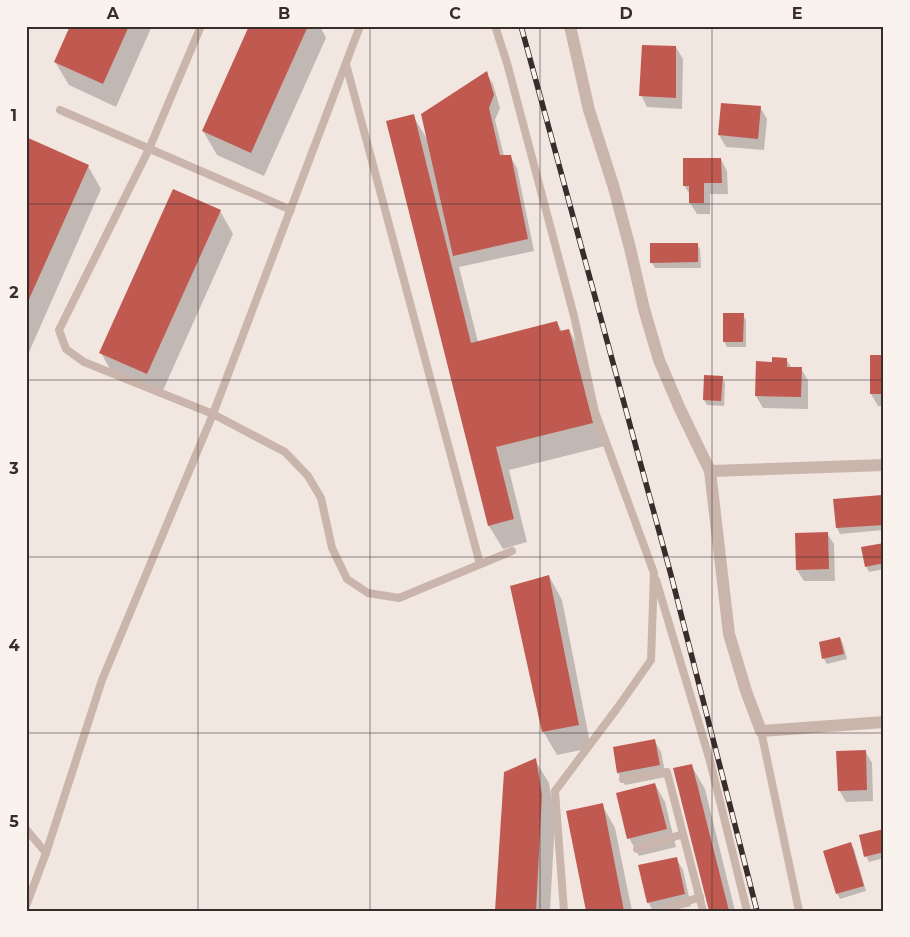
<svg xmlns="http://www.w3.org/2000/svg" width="910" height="937" viewBox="0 0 910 937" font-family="Montserrat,sans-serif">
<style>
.shadow{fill:#0003}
.building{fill:#c05a50}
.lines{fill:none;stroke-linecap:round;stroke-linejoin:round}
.lane{stroke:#cab5ac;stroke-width:8}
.street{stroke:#cab5ac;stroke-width:12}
.rail-casing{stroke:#392d2b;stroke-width:5.5}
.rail{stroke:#faf2ed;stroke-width:4;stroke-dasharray:11;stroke-linecap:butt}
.grid{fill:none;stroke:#392d2b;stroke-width:1;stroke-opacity:0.55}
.neatline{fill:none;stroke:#392d2b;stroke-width:2}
.grid-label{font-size:16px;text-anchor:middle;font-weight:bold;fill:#392d2b}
</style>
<rect width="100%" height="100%" fill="#f2e7e0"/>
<g class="shadow">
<path d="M71,26H152L116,107L69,85L55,62Z"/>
<path d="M251,26H320L326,38L264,176L217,155L203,131Z"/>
<path d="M676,47L683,59L682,109L647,107L641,95Z"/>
<path d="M486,73L493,84L500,108L495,120L504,156H510L517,168L534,251L459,267L478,342L557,322L562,332L569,330L582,353L605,446L509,470L527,542L503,549L489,526L413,116L427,139Z"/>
<path d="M760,107L767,119L764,150L726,147L719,135Z"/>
<path d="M26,138L88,166L101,189L26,359Z"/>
<path d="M721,159L727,171L728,194H710V214H697L690,203V195L684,185Z"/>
<path d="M220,211L233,234L160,397L114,376L101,353Z"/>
<path d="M697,244L700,249L701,268H655L652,263Z"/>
<path d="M743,315L746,320V347H727L724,341Z"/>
<path d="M871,357H884V406H878L871,394Z"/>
<path d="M786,359L792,368L801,369L808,380V409L763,408L756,396L757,363H773Z"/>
<path d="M722,378L725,383L724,406L707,405L704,400Z"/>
<path d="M882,496L884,499V530L840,534L837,528L835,500Z"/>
<path d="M827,533L834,544L835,581H804L797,570Z"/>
<path d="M884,544V569L869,572L866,566Z"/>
<path d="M549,576L562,600L591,748L557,755L543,731Z"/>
<path d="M840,638L843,644L847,659L827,664L824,659Z"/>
<path d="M655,741L661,752L666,777L625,785L618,773L614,748Z"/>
<path d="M865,751L872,763L873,801L846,802L839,790Z"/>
<path d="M535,760L549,783L555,820L550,911H497Z"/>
<path d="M691,765L705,789L735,911H710Z"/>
<path d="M655,784L665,802L676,847L639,856L629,838Z"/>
<path d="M602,805L615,828L632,911H587Z"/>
<path d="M884,831V858L869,862L866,856Z"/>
<path d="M851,844L854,849L866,891L840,899L837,893Z"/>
<path d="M676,858L683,870L691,906L670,911H653L648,902Z"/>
</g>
<g class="building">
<path d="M70,26H129L103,84L54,62Z"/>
<path d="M249,26H308L251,153L202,131Z"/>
<path d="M642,45L676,46V98L639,96Z"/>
<path d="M487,71L494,95L489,108L500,155H511L528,239L453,256L421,114Z"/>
<path d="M721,103L761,106L758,139L718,135Z"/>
<path d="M414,114L471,343L557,321L560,331L569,329L593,423L496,447L514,519L488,526L386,121Z"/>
<path d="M26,137L89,165L26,306Z"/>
<path d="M683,158H721L722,183H704V203H689V186H683Z"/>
<path d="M173,189L221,210L147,374L99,353Z"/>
<path d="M650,243H698V262L650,263Z"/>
<path d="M723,313H744L743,342H723Z"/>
<rect x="870" y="355" width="14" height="39"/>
<path d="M772,357L787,358V367H802L801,397L755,396L756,361L772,362Z"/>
<path d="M704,375L723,376L721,401L703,400Z"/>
<path d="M882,495L884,525L836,528L833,499Z"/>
<path d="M828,532L829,569L796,570L795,533Z"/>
<path d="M884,543V563L865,567L861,547Z"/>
<path d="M549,575L579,725L542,732L510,586Z"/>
<path d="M840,637L844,654L822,659L819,642Z"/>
<path d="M655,739L660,765L617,773L613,747Z"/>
<path d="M866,750L867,790L838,791L836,751Z"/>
<path d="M536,758L542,795L536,911H495L504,772Z"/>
<path d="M692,764L729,911H709L673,768Z"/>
<path d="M655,783L667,829L627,839L616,793Z"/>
<path d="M603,803L624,911H586L566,811Z"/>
<path d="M884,829V852L864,857L859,835Z"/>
<path d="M851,842L864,886L836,894L823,851Z"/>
<path d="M677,857L685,894L647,903L638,865Z"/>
</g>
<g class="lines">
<g class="lane">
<path d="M201,26L149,149L59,330L66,349L84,362L213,414L285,452L308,476L321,498L332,548L347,579L368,593L399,598L512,551"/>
<path d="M495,26L507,63L574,316L595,412L654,573L651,660L618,707L555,791L564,911"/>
<path d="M346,64L480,564"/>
<path d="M60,110L291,210"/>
<path d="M656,580L710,761L747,911"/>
<path d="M761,731L799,911"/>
<path d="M623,779L667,772L703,911"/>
<path d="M26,829L46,853"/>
<path d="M637,849L683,834"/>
<path d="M26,906L46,853L102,680L213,414L360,26"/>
<path d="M659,911L700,897"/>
</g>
<g class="street">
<path d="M570,26L589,110L614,188L630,248L644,309L659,360L680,409L710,471L729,634L746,691L761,731L884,722"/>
<path d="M710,471L884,465"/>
</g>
<g class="rail-casing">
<path id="rail" d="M521,26L671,575L757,911"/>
</g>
<use href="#rail" class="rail"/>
</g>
<path class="grid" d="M198,26V911M370,26V911M540,26V911M712,26V911M26,204H884M26,380H884M26,557H884M26,733H884"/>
<rect width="910" height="937" fill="none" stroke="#faf2ed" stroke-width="55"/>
<rect x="28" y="28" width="854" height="882" class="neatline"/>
<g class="grid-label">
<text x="113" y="19">A</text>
<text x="284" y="19">B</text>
<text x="455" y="19">C</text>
<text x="626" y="19">D</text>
<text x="797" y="19">E</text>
<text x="14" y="121">1</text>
<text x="14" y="298">2</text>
<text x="14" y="474">3</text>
<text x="14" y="651">4</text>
<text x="14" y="827">5</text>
</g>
</svg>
